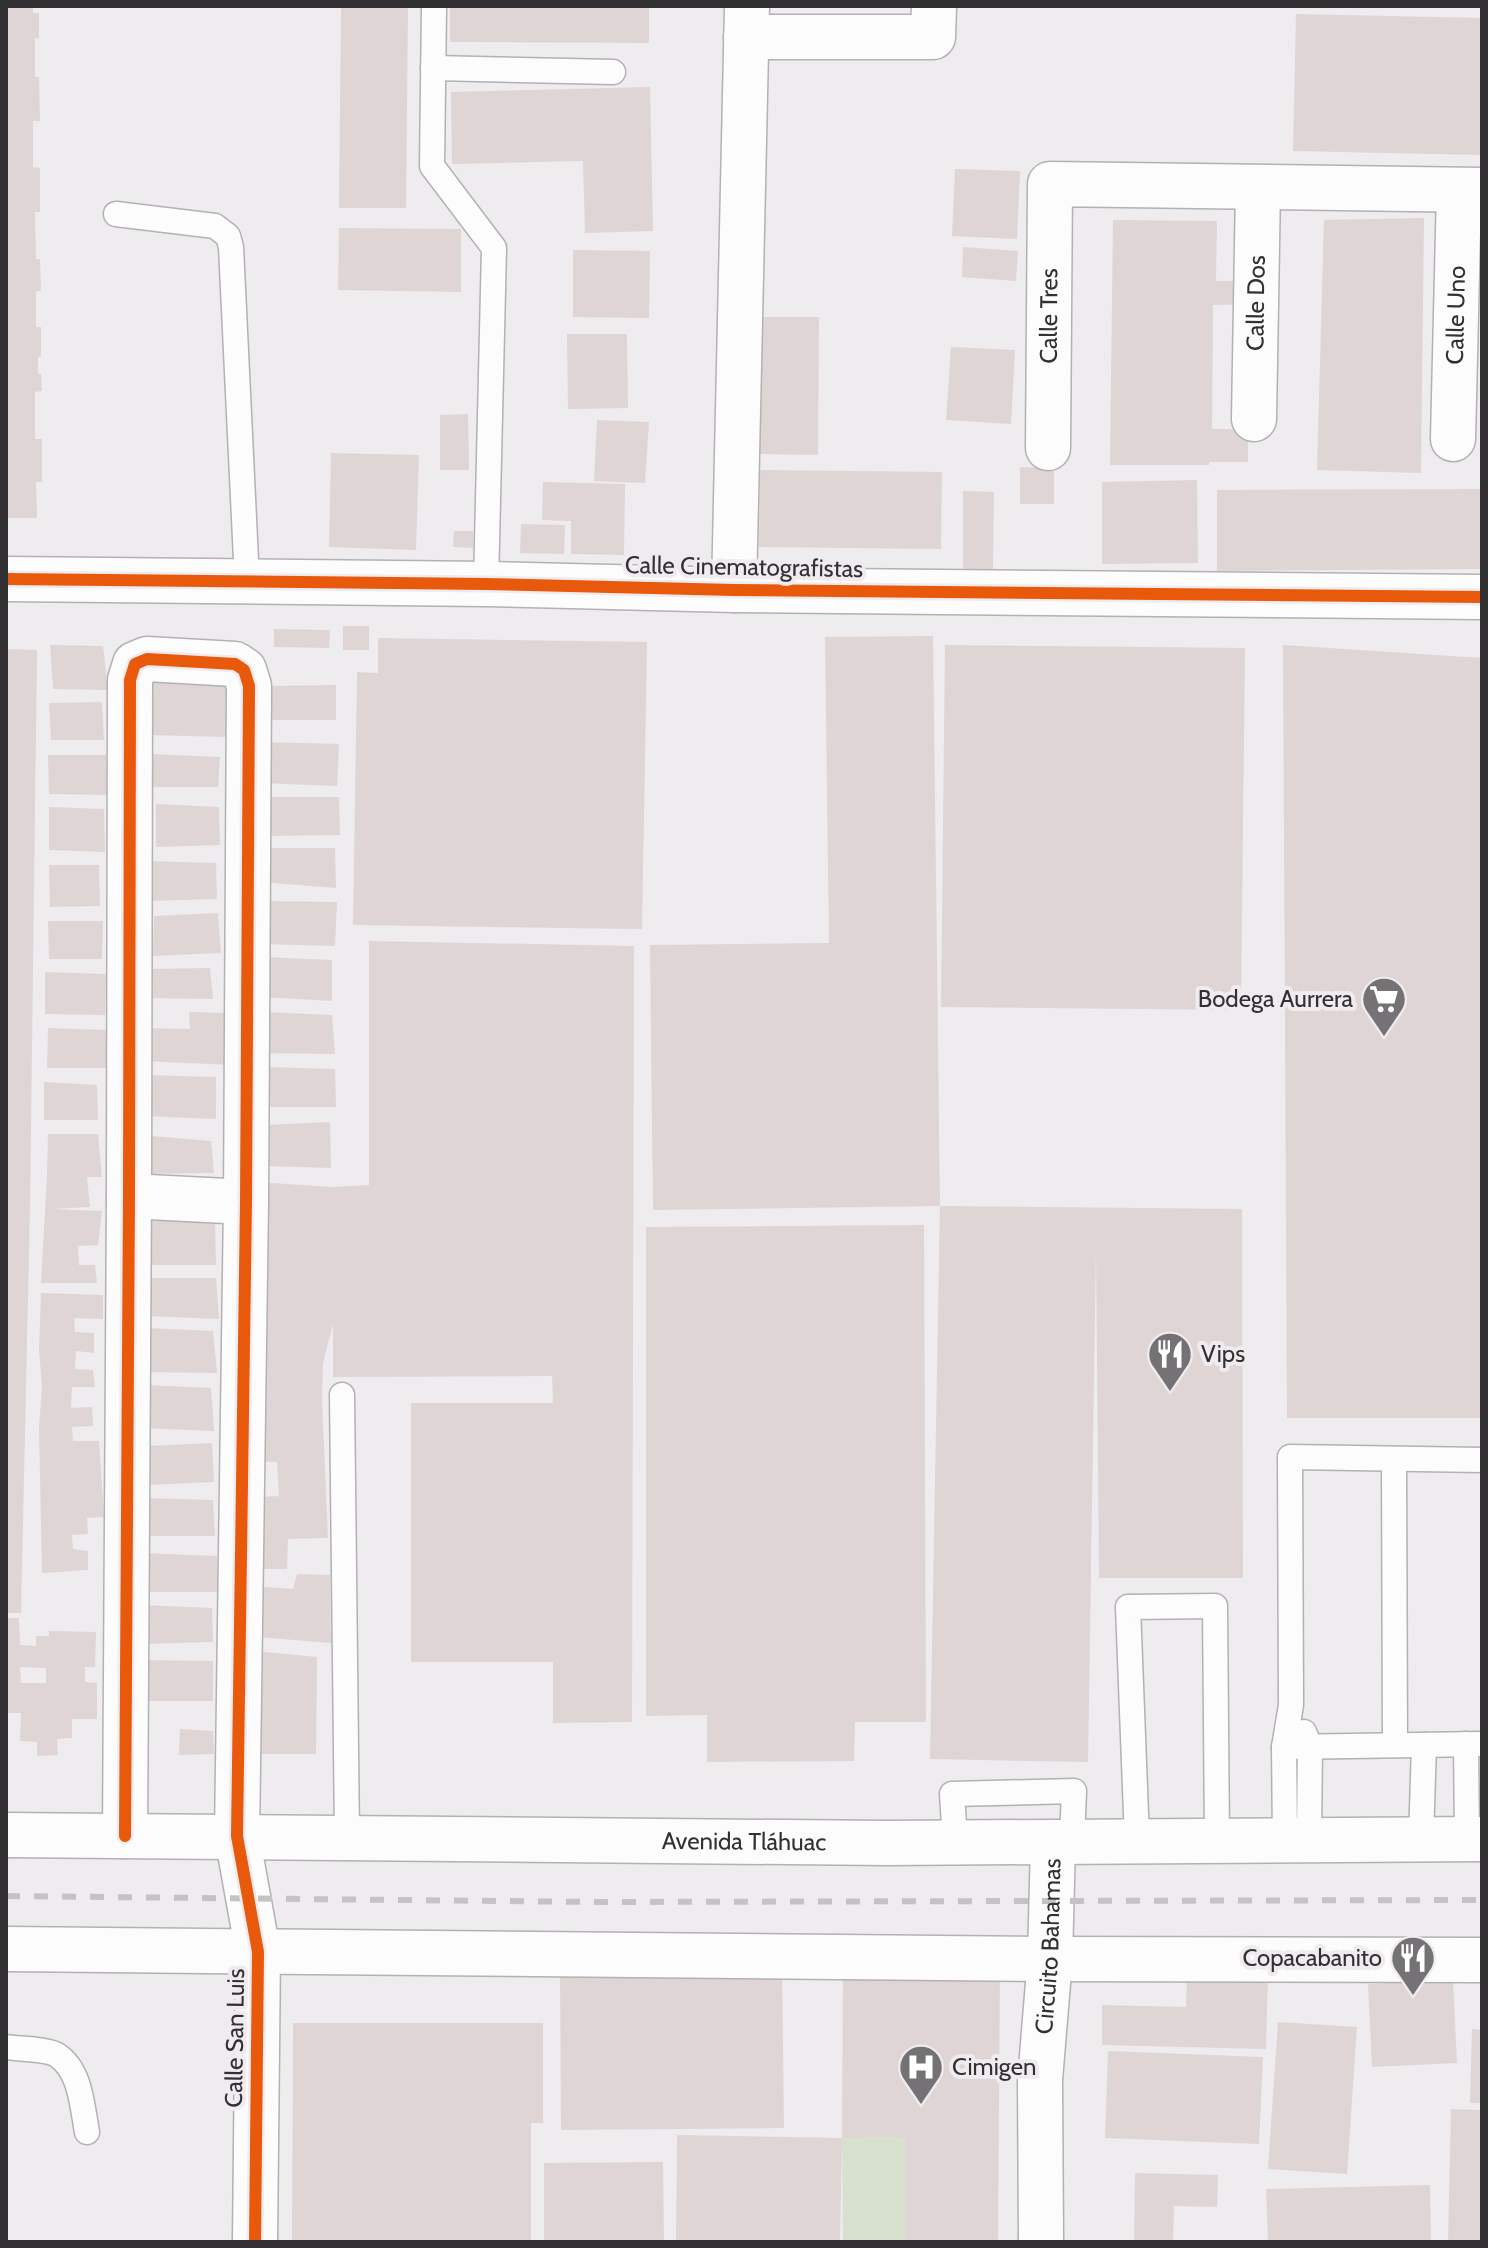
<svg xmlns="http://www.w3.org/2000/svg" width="1488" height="2248" viewBox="0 0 1488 2248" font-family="Cabin,sans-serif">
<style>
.green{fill:#d8e0ce}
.building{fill:#dfd5d5;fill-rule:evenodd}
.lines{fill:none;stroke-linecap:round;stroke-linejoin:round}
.lane-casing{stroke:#b3b1b3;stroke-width:27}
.street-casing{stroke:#b3b1b3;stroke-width:47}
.secondary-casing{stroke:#b3b1b3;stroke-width:47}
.lane{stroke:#fcfcfc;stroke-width:24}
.street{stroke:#fcfcfc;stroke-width:44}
.secondary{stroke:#fcfcfc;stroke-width:44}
.rail{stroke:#c4c2c4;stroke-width:6;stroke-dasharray:14 14;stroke-linecap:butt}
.cycleway-casing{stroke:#efebef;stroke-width:17}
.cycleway{stroke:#e8590c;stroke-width:12}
.labels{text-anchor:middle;stroke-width:8;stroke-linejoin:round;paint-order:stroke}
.street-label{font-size:24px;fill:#323032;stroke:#efebef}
.poi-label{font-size:24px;fill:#323032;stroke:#efebef;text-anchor:end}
</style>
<rect width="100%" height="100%" fill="#eeecee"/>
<path class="green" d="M905,2137V2242H843L842,2138Z"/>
<g class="building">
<path d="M6,6H33V13H39V39L35,38V77H39L40,121H33V167L40,168V212H35L36,259H40L41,291H36V327H41V357H38V374H41L42,391L35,392V439H42V482H36L37,518H6Z"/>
<path d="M341,6H408L406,208H339Z"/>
<path d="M450,6H649V43L450,42Z"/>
<path d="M1296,14L1482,18V155L1293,151Z"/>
<path d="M650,87L653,231L585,233L583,161L452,164L451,92Z"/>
<path d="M955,169L1020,171L1017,239L952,236Z"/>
<path d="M1424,218L1421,473L1317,470L1324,220Z"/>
<path d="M1113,220L1217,221L1216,281H1252L1251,304L1213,305L1212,429H1248V462H1209V465H1110Z"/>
<path d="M339,228L461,229V292L338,290Z"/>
<path d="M963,247L1018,251L1016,281L962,277Z"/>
<path d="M573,250L650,251L649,318L573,317Z"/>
<path d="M760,317H819L818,455L759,454Z"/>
<path d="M567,334H627L628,408L568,409Z"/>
<path d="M951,347L1015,350L1011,424L946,420Z"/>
<path d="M468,414L469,470H440V415Z"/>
<path d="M597,420L649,422L645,483L594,481Z"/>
<path d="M331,453L419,455L416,550L329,547Z"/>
<path d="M1020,467L1054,468V504H1020Z"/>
<path d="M760,470L942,472L941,549L759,547Z"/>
<path d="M1197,480L1198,563L1102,564V482Z"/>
<path d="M543,482L625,484L624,555L571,554V521L542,520Z"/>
<path d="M1482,489V569L1217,571V490Z"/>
<path d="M963,491L994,492L993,569H963Z"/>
<path d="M521,524L565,525L564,554L520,553Z"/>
<path d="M454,531H473V548L453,547Z"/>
<rect x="343" y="626" width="26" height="24"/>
<path d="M274,629L330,630L329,648L274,647Z"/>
<path d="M933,636L940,1206L653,1210L650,945L829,943L825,637Z"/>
<path d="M378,638L647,642L642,929L353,925L357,672L378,673Z"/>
<path d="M50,645L103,646L108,690L53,689Z"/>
<path d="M945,645L1245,648L1241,1010L941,1007Z"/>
<path d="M1283,645L1482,658V1418H1287Z"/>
<path d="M6,649L37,650L30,1208L21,1613H6Z"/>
<path d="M231,680L230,737L144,735L147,683Z"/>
<path d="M336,685V720H268V686Z"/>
<path d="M102,702L104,740H51L49,703Z"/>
<path d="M263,742L339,744L337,786L262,783Z"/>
<path d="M149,754L220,757L218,787H144Z"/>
<path d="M48,755H106L108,795L49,794Z"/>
<path d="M268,797H339L340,835L265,836Z"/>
<path d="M156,804L219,807L220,845L156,847Z"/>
<path d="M49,807L104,809L105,852L49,850Z"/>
<path d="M265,848H335L336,888L261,882Z"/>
<path d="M147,861L216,863L217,899L146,901Z"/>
<path d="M49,865H99L100,906L50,907Z"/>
<path d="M263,901L337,902L335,946L262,944Z"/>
<path d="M218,913L221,953L153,956L154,916Z"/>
<path d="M48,921H103L102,959H49Z"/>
<path d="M369,941L634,946L632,1722L553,1723V1662H411V1403H553L552,1376L333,1377V1324L323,1363L322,1401L328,1538L288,1539L287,1569H252L247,1498L279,1496L277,1462L251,1461L256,1182L333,1187L369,1185Z"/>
<path d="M264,957L332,960V1001L262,997Z"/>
<path d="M210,968L213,999L144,998L142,969Z"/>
<path d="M45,972L106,974L105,1015L45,1014Z"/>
<path d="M189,1012L228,1013L230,1065L143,1061L146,1028L190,1029Z"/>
<path d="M265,1012L332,1015L335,1054L261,1053Z"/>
<path d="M48,1028L108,1030L109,1068H47Z"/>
<path d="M265,1067L335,1069L336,1107H261Z"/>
<path d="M144,1075L216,1077V1119L142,1116Z"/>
<path d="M44,1082L97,1085L98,1120H44Z"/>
<path d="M330,1122L331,1168L265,1166L266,1125Z"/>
<path d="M48,1134H98L102,1177H87L90,1207L51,1209L102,1211L98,1245L78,1246L79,1265H95L97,1283H41L47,1176Z"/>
<path d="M140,1135L211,1141L214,1173L136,1174Z"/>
<path d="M940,1206L1242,1209L1243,1578H1099L1096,1250L1088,1762L930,1759Z"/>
<path d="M138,1220H215L216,1265H139Z"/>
<path d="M924,1225L926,1722H855L854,1761L707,1762V1715L646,1716V1227Z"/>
<path d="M143,1278H216L219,1319L147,1316Z"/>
<path d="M41,1293L103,1295V1319L74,1318L75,1332L94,1333V1353L76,1351L75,1369L93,1370L95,1387H72L71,1408L92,1407L93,1426L72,1427L73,1441H99L104,1517L87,1518L88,1534L72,1535L73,1549L88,1551V1570L42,1573L39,1428L42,1386L39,1350Z"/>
<path d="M146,1328L213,1331L217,1373L144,1372Z"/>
<path d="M145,1385L211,1388L214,1431L142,1428Z"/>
<path d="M212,1443L214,1482L146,1485L148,1446Z"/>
<path d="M143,1498L213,1500L215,1536H143Z"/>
<path d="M142,1553L217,1556V1592H141Z"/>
<path d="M297,1574L330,1575L331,1643L246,1636L252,1586L293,1589Z"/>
<path d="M143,1605L212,1608L213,1642L143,1644Z"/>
<path d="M6,1618H19L20,1645L36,1646V1636H49V1631L96,1632L95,1667H85V1682L97,1683V1719H72V1738L57,1739L58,1755L37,1756V1742L20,1741L21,1713H6ZM20,1667L46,1668V1683H21Z"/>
<path d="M254,1651L317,1657L316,1754H252Z"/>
<path d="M141,1660L213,1661V1701H143Z"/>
<path d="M180,1729L213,1731L214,1754L179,1755Z"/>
<path d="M782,1962L784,2128L561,2130L560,1965Z"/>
<path d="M843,1969H1000L998,2242H905V2137L842,2138Z"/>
<path d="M1187,1974L1268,1976L1266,2049L1102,2045V2005L1186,2007Z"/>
<path d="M1453,1980L1457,2063L1372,2067L1368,1984Z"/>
<path d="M1278,2022L1357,2027L1347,2174L1268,2169Z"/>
<path d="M293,2023H543V2123H531V2242H292Z"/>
<path d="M1472,2029L1482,2030V2103H1470Z"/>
<path d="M1108,2051L1263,2057L1259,2144L1105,2138Z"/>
<path d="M1451,2109L1482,2110V2242H1448Z"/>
<path d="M677,2135L842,2138L840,2242H676Z"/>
<path d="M663,2162L664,2242H544V2163Z"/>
<path d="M1135,2173L1218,2175L1217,2207L1174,2206L1173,2242H1134Z"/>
<path d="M1430,2185L1431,2242H1268L1266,2189Z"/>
</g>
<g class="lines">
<g class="lane-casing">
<g id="lane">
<path d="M434,6L432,166L494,248L486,584"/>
<path d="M433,68L613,72"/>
<path d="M116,214L215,226L228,236L231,247L247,581"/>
<path d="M342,1395L347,1837"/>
<path d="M1394,1460L1395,1745"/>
<path d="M1304,1732L1310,1746L1309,1839"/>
<path d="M1466,1744L1467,1839"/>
<path d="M1284,1747L1482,1744"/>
<path d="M1421,1839L1424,1745"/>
<path d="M1137,1840L1128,1607L1215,1606L1217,1840"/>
<path d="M1285,1840L1284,1747L1291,1705L1290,1457L1482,1460"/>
<path d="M955,1841L952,1794L1074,1791L1072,1840"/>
<path d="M6,2047C18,2049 48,2049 57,2055C81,2071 82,2106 87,2132"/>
</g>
</g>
<g class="street-casing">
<g id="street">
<path d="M746,37H933L934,6"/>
<path id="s1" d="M1254,419L1258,188"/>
<path id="s2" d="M1453,439L1459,190"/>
<path id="s3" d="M1048,448L1050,184L1482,190"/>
<path d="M6,579L486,584L734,590L1482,597"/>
<path d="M734,590L747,6"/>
<path d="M129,1196L246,1202"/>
<path d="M125,1836L129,1196L130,680L135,664L147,659L235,664L244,670L249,686L246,1202L237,1836L258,1952L255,2242"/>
<path id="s4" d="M1041,2242L1040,2080L1050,1959L1053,1843"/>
</g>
</g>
<g class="secondary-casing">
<g id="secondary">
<path id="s5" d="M6,1835L886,1843L1482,1839"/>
<path d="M6,1949L1050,1959L1482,1960"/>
</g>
</g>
<use href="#lane" class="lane"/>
<use href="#street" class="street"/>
<use href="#secondary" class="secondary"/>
<path class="rail" d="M6,1896L597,1902L1482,1900"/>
<g class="cycleway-casing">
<g id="cycleway">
<path d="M6,579L486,584L734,590L1482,597"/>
<path d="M125,1836L129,1196L130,680L135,664L147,659L235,664L244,670L249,686L246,1202L237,1836L258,1952L255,2242"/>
</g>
</g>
<use href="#cycleway" class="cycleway"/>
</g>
<defs>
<g id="supermarket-pin" transform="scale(2.3)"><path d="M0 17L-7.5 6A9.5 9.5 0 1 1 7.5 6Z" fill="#747274" stroke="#efebef"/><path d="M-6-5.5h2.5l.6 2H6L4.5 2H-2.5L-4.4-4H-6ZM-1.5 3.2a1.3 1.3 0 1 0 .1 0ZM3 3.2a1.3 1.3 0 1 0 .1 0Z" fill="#fff"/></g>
<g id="restaurant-pin" transform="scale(2.3)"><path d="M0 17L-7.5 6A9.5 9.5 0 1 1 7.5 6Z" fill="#747274" stroke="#efebef"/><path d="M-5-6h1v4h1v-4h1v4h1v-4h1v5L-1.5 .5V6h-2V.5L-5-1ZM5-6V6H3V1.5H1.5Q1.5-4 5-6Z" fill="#fff"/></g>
<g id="hospital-pin" transform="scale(2.3)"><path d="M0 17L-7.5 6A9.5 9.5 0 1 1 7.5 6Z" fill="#747274" stroke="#efebef"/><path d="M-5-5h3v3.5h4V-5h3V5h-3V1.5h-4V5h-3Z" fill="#fff"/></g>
</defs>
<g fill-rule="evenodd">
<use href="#supermarket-pin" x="1384" y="999"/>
<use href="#restaurant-pin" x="1170" y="1354"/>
<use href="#restaurant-pin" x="1413" y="1958"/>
<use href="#hospital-pin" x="921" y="2067"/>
</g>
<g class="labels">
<g class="street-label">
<text dy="8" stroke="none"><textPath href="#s1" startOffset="116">Calle Dos</textPath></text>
<text dy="8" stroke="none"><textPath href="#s2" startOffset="124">Calle Uno</textPath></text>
<text dy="8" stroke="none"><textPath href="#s3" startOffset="132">Calle Tres</textPath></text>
<text transform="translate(744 567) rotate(1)" y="8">Calle Cinematografistas</text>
<text dy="8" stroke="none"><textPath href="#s5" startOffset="738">Avenida Tláhuac</textPath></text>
<text dy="8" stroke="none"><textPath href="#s4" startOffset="296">Circuito Bahamas</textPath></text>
<text transform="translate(235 2038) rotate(-89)" y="8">Calle San Luis</text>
</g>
<g class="poi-label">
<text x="1353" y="1007">Bodega Aurrera</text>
<text x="1201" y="1362" text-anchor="start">Vips</text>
<text x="1382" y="1966">Copacabanito</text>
<text x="952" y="2075" text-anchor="start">Cimigen</text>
</g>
</g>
<rect width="1488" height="2248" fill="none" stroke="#323032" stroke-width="16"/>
</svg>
